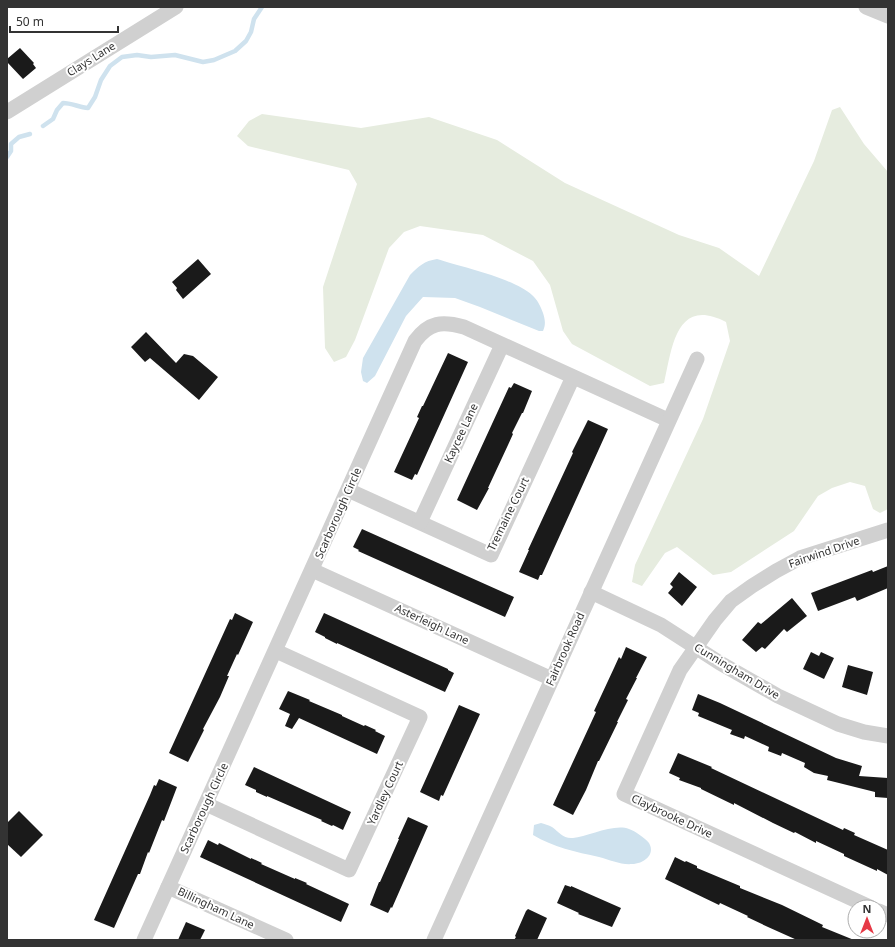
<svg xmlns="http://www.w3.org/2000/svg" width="895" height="947" viewBox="0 0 895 947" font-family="'Noto Sans',sans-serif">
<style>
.green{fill:#e6ecdf}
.water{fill:#cfe2ee}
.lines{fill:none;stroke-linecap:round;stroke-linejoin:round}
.stream{stroke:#cfe2ee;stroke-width:4.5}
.building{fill:#1a1a1a}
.minor{stroke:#d0d0d0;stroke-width:15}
.labels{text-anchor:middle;stroke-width:4;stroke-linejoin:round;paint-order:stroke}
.street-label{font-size:11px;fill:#333;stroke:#fff}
</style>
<rect width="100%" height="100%" fill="#fff"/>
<path class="green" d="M840,107L864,144L888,172V509L880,513L873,509L865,486L850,482L832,488L818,496L794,531L731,572L713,575L677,547L665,553L642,586L632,582L635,565L703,419L730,341L726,322C676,296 672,348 664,383L650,386L572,344L563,331L550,285L533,261L483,235L420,226L404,232L389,248L355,340L346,357L334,362L325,348L323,287L357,184L349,170L248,146L237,136L249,121L262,114L361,128L429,117L497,140L565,183L679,235L719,248L759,276L814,161L832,110Z"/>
<g class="water">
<path d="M437,259C462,267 513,278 532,295C537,299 541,307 543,313C545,319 546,325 543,331H539L480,307L455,298L423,297L406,316L375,376L367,383L363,381L361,372L363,358L410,275C419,266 424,261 437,259Z"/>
<path d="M541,823C544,824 549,825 552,827C559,832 563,839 573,838C587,837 614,823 629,829C635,831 645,838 649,843C656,855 643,864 632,864C621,865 610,860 599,857C576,852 553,847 533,835L534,825Z"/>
</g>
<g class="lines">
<g class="stream">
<path d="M43,126L53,119L57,110L63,103C71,103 79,107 88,108L95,97L101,80L110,66L122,57L137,55L151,57L175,55L203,62L214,60L235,51L246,41L251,32L254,19L262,7"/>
<path d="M7,157L11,151V144L19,137L30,134"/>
</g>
</g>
<g class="building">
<path d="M20,48L34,63L33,64L36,68L23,79L7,62V59Z"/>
<path d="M198,259L211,274L183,299L176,290L177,288L172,282Z"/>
<path d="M146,332L176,363L184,354L193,356L218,377L199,400L150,358L145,362L131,347Z"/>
<path d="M448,353L468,362L417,475L415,474L412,480L394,472L419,418L417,417L422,406H423Z"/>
<path d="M514,383L532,391L523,413H522L512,433L513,434L508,445L488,488H489L477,510L457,500L509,387L511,388Z"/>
<path d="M588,420L608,429L542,575H540L538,580L519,572L529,550H528L573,453L572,452Z"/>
<path d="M362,529L514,597L505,617L358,551L359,550L353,547Z"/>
<path d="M888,566V588L857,601L855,597L818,611L811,593L872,570L873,572Z"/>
<path d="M679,572L697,587L682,606L668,593L673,587L670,584Z"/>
<path d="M792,598L807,616L787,632L784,629L765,649L762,647L756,652L742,640L758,622L761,624Z"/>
<path d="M235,613L253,622L238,655L237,654L227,676H229L220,697L203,729L204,730L188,762L169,753L225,630L230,619L232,620Z"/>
<path d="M324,613L448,669V670L454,673L445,692L337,643V644L325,638V637L315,632Z"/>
<path d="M626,647L647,657L636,678H637L626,699L628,700L617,722H618L599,761H598L586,790L573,815L553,805L596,712L594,711L614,668L619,657L621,659Z"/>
<path d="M811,652L819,656L821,652L834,658L824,679L803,669Z"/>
<path d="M848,665L873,672L867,695L842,687Z"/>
<path d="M288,691L310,700L309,701L342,715V716L364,726L365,725L376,730L375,731L385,736L377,754L299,718L292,729L285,726L290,714L279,709Z"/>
<path d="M698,694L720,703L836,758L862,766L859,776L888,778V798L875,797V792L827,780L828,776L814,773L804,767L805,763L782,753L781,756L768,751L769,747L745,736L744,739L730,734L732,730L698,716L699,713L692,710Z"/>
<path d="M459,705L480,714L443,796L441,795L439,801L420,792Z"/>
<path d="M678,753L712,767L711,768L843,830L844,828L855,833L854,835L888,850V875L877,869V871L844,856V854L816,841V843L795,832L794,833L773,823L734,803V805L701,789V788L679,780L680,778L669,773Z"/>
<path d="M254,767L351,812L343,830L333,825L332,826L321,821L322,820L267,796V797L256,792V790L245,785Z"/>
<path d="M159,779L177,787L164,821L162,820L149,853L148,852L140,874H138L114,928L94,920L150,795L154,785L156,786Z"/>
<path d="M19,811L43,835L21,857L7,844V823Z"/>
<path d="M408,817L428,826L392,908L391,907L388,913L370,905L379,882H380L399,839H398Z"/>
<path d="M208,840L218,845L219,843L251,859V858L262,863L261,864L295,879V878L307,883L306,884L349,904L341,922L200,857Z"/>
<path d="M675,857L685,862L686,861L697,866V868L740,886V888L782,905L823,925L822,927L854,940H797L768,927L747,917L748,916L720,903L719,905L665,879Z"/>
<path d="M565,885L571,887V886L621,908L612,927L578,914L579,913L557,903Z"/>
<path d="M528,909L547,918L537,940H514L516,937L515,936L526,911Z"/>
<path d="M186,922L205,930L200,940H178Z"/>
</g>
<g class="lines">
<g class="minor">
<path d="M866,7L888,16"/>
<path d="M7,112L176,7"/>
<path d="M348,490L491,555L573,377"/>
<path d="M420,522L502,345"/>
<path d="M312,570L552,679"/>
<path d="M591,592L661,625L720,663L778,696L838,724L864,732L888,736"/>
<path d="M206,804L349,870L420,717L276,651"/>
<path d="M168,887L286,940"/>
<path d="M870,907L624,794L680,670L715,620L731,601L752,586L776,571L800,558L888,530"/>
<path d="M879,911L888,915"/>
<path d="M144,940L415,341C429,322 442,321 464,327L668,420"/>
<path d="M434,940L697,359"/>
</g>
</g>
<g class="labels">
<g class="street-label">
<text transform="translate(91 59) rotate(-32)" y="4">Clays Lane</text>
<text transform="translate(461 433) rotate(-65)" y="4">Kaycee Lane</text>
<text transform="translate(338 513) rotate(-66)" y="4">Scarborough Circle</text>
<text transform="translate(508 514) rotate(-64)" y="4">Tremaine Court</text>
<text transform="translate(824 552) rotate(-19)" y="4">Fairwind Drive</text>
<text transform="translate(432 624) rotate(25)" y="4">Asterleigh Lane</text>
<text transform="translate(565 649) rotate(-66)" y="4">Fairbrook Road</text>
<text transform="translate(737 671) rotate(31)" y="4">Cunningham Drive</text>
<text transform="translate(385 793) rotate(-65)" y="4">Yardley Court</text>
<text transform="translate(204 808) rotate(-65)" y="4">Scarborough Circle</text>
<text transform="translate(672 816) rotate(25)" y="4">Claybrooke Drive</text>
<text transform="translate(216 908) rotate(25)" y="4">Billingham Lane</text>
</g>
</g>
<rect width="895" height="947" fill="none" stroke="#333333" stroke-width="16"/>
<g transform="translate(867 919)"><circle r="19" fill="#ffffff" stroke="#adadad"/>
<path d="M0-3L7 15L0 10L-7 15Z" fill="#e63946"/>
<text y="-6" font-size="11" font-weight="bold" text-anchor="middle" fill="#333333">N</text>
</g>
<path d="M10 26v6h108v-6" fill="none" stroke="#333333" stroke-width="2"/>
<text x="16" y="26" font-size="12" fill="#333333" stroke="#ffffff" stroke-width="3" paint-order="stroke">50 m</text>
</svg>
